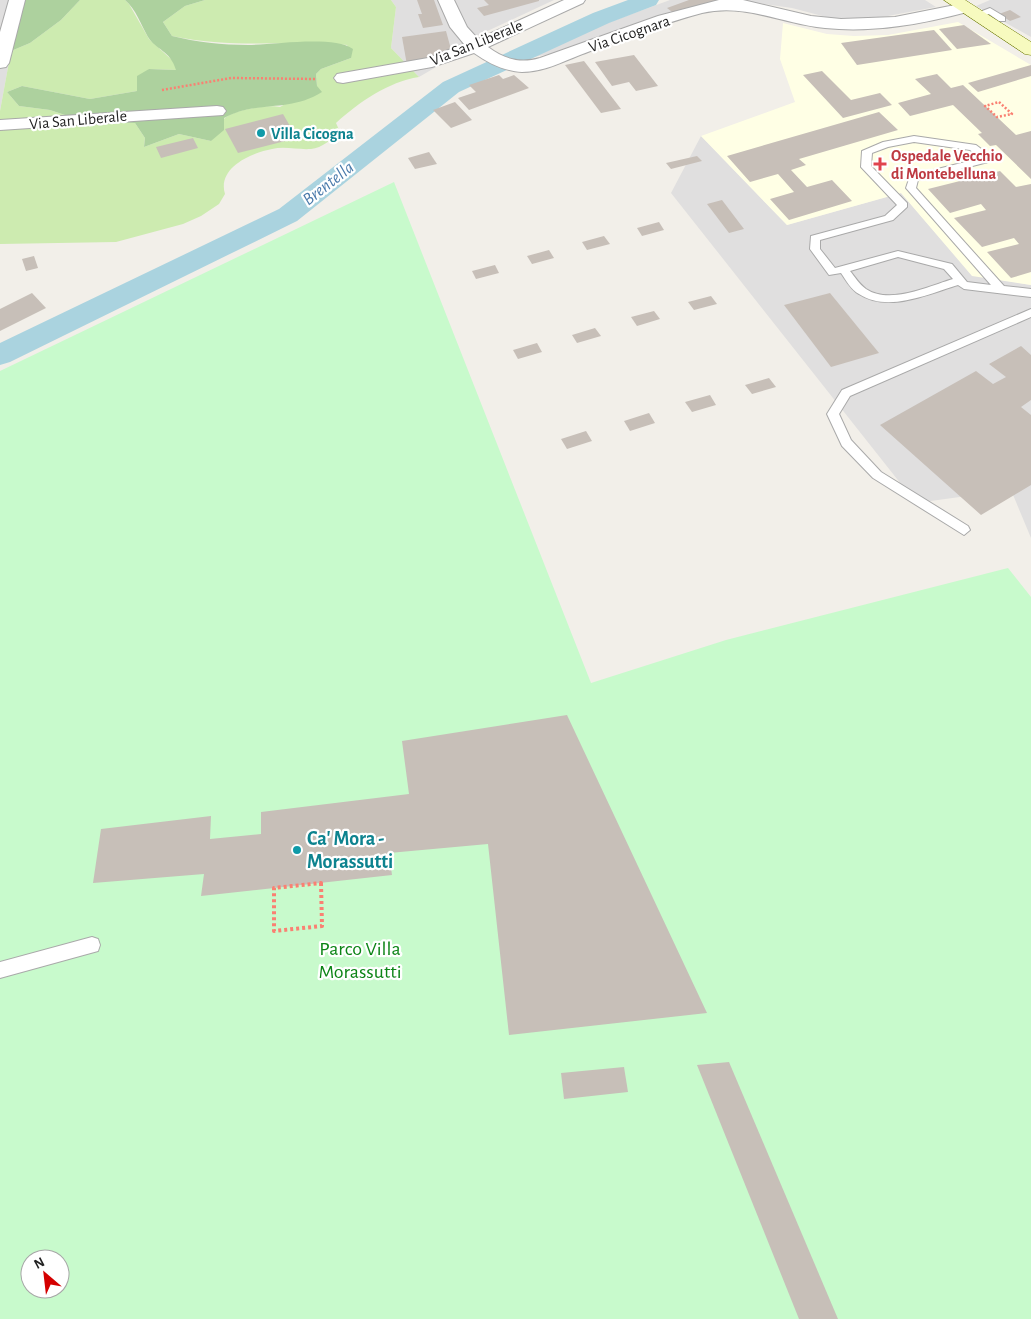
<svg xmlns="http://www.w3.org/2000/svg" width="1031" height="1319" viewBox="0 0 1031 1319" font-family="'Alegreya Sans',sans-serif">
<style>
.residential{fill:#e0dfdf}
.education{fill:#ffffe5}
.grass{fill:#cdebb0}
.forest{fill:#add19e}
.park{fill:#c8facc;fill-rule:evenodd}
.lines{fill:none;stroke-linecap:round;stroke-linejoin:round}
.canal{fill:#aad3df;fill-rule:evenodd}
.building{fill:#c7bfb8}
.lane-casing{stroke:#a9a9a9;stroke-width:2}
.street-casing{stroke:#a9a9a9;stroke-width:2}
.secondary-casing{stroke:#707d05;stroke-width:1}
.path-far1{stroke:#fa8072;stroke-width:2.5;stroke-dasharray:2 2;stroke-linecap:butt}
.path{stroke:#fa8072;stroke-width:4;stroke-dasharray:3 3;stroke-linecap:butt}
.lane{fill:#fff;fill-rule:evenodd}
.street{fill:#fff;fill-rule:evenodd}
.secondary{fill:#f7fabf;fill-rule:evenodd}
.culture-dot{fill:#0f9aa8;stroke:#fff;stroke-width:2}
.health-dot{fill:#e0444e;stroke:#fff;stroke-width:2}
.labels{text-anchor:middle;stroke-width:4.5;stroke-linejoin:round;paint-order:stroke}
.far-street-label{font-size:16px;fill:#222;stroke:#fff}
.far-culture-label{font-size:16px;font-weight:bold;fill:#0d838f;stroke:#fff;text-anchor:start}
.far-health-label{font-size:16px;font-weight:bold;fill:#be3a42;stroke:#fff;text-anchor:start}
.far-water-label{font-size:18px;font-style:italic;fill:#4a7aab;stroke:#fff}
.culture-label{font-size:20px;font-weight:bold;fill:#0d838f;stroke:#fff;text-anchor:start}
.park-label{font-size:20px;fill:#0c8416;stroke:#fff}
</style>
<rect width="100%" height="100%" fill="#f2efe9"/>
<g class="residential">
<path d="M0,0H12L11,51L0,111Z"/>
<path d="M391,0H554L468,40L450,59L419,77L391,48L396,7Z"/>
<path d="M670,0H725L555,53L527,58L522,57L561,40Z"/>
<path d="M735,0H925L936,7L877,18L850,19L830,18L792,8Z"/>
<path d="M990,0H1031V37L976,6Z"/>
<path d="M701,136L787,225L901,193L972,275L1031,285V538L1011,490L916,503L671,193Z"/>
</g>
<path class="education" d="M958,22L1031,65V285L972,276L901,193L787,225L701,136L795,102L780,59L783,23L827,34L854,36L888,35Z"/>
<path class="grass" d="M80,0H125L129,4L149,39L173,61L177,70L149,69L137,91L90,99L22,86L7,92L19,106L50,110L83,121L135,123L145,138L144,147L179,134L211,141C215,134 218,126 223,120C231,110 269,104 280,107L317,86L316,74L321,69L351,58L347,45C288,40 230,49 172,36L163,22L185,6L205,0H391L396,7L391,48L419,77C388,82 359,102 336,123L340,132C332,139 322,148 311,149C298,150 285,146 272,149C251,153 217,168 225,194L219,204L201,216L183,224L116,242L0,244V111L11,51L30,43L61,20Z"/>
<g class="forest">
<path d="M12,0H80L61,20L30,43L11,51Z"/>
<path d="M125,0H205L185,6L163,22L172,36C196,42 222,45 248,45C273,45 333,35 353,49L351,58L321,69L316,74L317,86L322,92C289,113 256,100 224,118V130L211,141L179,134L144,147L145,138L135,123L83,121L50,110L19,106L7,92L22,86L90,99L137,91V76L149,69L176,70C170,50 156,50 148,37C141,25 136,9 125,0Z"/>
</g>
<path class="park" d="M394,182L591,683L726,640L1008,568L1031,597V1319H0V371ZM30,1259H60V1289H30Z"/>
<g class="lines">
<path class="canal" d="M628,0H659L656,5L609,23L459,92L297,221L10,362L0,365V343L279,209L443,82L593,13Z"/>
</g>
<g class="building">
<path d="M417,0H434L443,25L423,28L418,14H422Z"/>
<path d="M484,0H539V1L484,16L477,8L489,5Z"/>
<path d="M689,0H719L676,15L667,8Z"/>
<path d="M1010,10L1021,17L1010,21L999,14Z"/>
<path d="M964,25L991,44L957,49L939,29Z"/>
<path d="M934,30L952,50L857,65L841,43Z"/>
<path d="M446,31L452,53L407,65L402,37Z"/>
<path d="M634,55L658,86L636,91L629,82L612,86L595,62Z"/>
<path d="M584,61L621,109L601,113L565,65Z"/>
<path d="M1031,65V76L978,92L968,83Z"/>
<path d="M822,71L851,100L880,93L892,105L843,118L803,75Z"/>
<path d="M937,74L951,88L963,85L1016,135L1031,131V179L996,145L990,146L978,134L982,133L953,105L910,116L898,103L931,94L915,79Z"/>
<path d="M499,75L503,79L514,75L529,88L469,110L458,98L476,92L469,85Z"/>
<path d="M455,102L472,120L451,128L433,110Z"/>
<path d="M879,112L898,130L799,159L806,165L791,170L807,187L832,180L852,201L789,220L770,199L794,192L778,174L750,182L727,156Z"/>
<path d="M283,114L297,138L238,153L225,129Z"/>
<path d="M193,138L198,148L161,158L156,147Z"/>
<path d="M429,152L437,164L415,169L408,158Z"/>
<path d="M697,156L702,161L671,169L666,163Z"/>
<path d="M1000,171L1016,187L1031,184V272L1011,278L987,252L1019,244L1014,238L982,247L954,218L986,210L981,204L950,213L928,189Z"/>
<path d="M722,200L744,229L729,233L707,204Z"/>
<path d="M659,222L664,230L642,236L637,228Z"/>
<path d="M604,236L610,244L587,250L582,242Z"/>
<path d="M549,250L554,258L532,264L527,256Z"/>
<path d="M34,256L38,268L26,271L22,259Z"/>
<path d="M495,265L499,273L476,279L472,271Z"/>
<path d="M32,293L46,308L0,331V309Z"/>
<path d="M830,293L879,353L831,367L784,305Z"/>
<path d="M711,296L717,304L694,310L688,302Z"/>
<path d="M654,311L660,319L637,326L631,317Z"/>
<path d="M595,328L601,336L577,343L572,335Z"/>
<path d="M537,343L542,352L518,359L513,350Z"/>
<path d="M1021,346L1031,355V400L1021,407L1031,415V485L981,515L880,425L976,371L993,384L1006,377L989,364Z"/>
<path d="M769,378L776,387L752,394L745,385Z"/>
<path d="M710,395L716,405L692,412L685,402Z"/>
<path d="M649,413L655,423L630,431L624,421Z"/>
<path d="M586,431L592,441L567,449L561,439Z"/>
<path d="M567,715L707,1013L509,1035L488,844L389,853L392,875L201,896L204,874L93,883L101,829L211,816L210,839L261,834V812L409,794L402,741Z"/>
<path d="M729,1062L838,1319H799L697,1065Z"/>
<path d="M624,1067L628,1092L564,1099L561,1073Z"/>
</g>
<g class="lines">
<g class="lane-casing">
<g id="lane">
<path d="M990,8L1005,17V21H999L989,14L976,18L972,15Z"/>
<path d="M914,136L976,145L992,157V161L918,180L916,188L1004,286L1031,289V297L964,289L958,285C928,294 888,313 859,294C851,290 846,280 841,273L829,275L810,249L811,236L885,216L897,205L861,167L862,151L883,142ZM914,142L970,150L981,158L910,176L906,188L991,285L967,282L952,264L898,251L835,268L820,249V240L893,220L907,207V203L871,166L872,153L888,147ZM898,257L944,269L953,279C929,286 890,305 866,289C859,284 855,277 850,271Z"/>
<path d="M1031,309V317L850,396L839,414L851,440L881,472L968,526L970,530L964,535L873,478L842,446L827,414L842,390Z"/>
<path d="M92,937L98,939L100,945L98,951L0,978V962Z"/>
</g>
</g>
<g class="street-casing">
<g id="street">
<path d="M9,0H25L9,63L6,67L0,68V32Z"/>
<path d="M438,0H454L467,27L478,39L564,0H585L583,3L488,47C504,59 520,64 540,58L658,16L719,0H743L811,16L841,19L895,17L965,3L973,8L971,11C923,24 874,33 825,28C782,24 746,3 702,13C661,24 620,40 580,55C562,62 543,72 522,72C504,71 488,63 474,53L432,67L343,83L337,82L334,78L337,74L428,58L464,44L450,27Z"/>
<path d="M217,106L223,107L226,111L223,115L0,130V120Z"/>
</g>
</g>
<g class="secondary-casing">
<path id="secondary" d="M944,0H965L1031,42V55L1025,54Z"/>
</g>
<g class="path-far1">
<path d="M162,90L231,78L317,79"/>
<path d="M999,102L1012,114L997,117L985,106Z"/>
</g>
<path class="path" d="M321,883L322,926L274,931V888Z"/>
<use href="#lane" class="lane"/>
<use href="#street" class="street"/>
<use href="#secondary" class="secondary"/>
</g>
<g class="culture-dot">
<circle cx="261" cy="133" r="5"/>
<circle cx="297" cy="850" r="5"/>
</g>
<path class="health-dot" d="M877.5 156.5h5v5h5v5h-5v5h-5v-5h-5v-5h5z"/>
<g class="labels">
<g class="far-street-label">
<text transform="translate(629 33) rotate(-19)" y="6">Via Cicognara</text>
<text transform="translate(476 42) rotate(-22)" y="6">Via San Liberale</text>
<text transform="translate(78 119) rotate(-5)" y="6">Via San Liberale</text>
</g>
<g class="far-culture-label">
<text x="271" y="139">Villa Cicogna</text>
</g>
<g class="far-health-label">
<text x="891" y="161">Ospedale Vecchio<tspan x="891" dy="18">di Montebelluna</tspan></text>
</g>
<g class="far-water-label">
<text transform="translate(328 183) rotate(-38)" y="6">Brentella</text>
</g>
<g class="culture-label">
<text x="307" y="845">Ca' Mora -<tspan x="307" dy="23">Morassutti</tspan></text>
</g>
<g class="park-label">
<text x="360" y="955">Parco Villa<tspan x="360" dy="23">Morassutti</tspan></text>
</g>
</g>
<g transform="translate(45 1274) rotate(332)"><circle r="24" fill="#ffffff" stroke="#a7a7a7"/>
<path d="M0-4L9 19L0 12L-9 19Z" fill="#d40000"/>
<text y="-8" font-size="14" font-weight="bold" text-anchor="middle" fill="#222222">N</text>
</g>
</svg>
